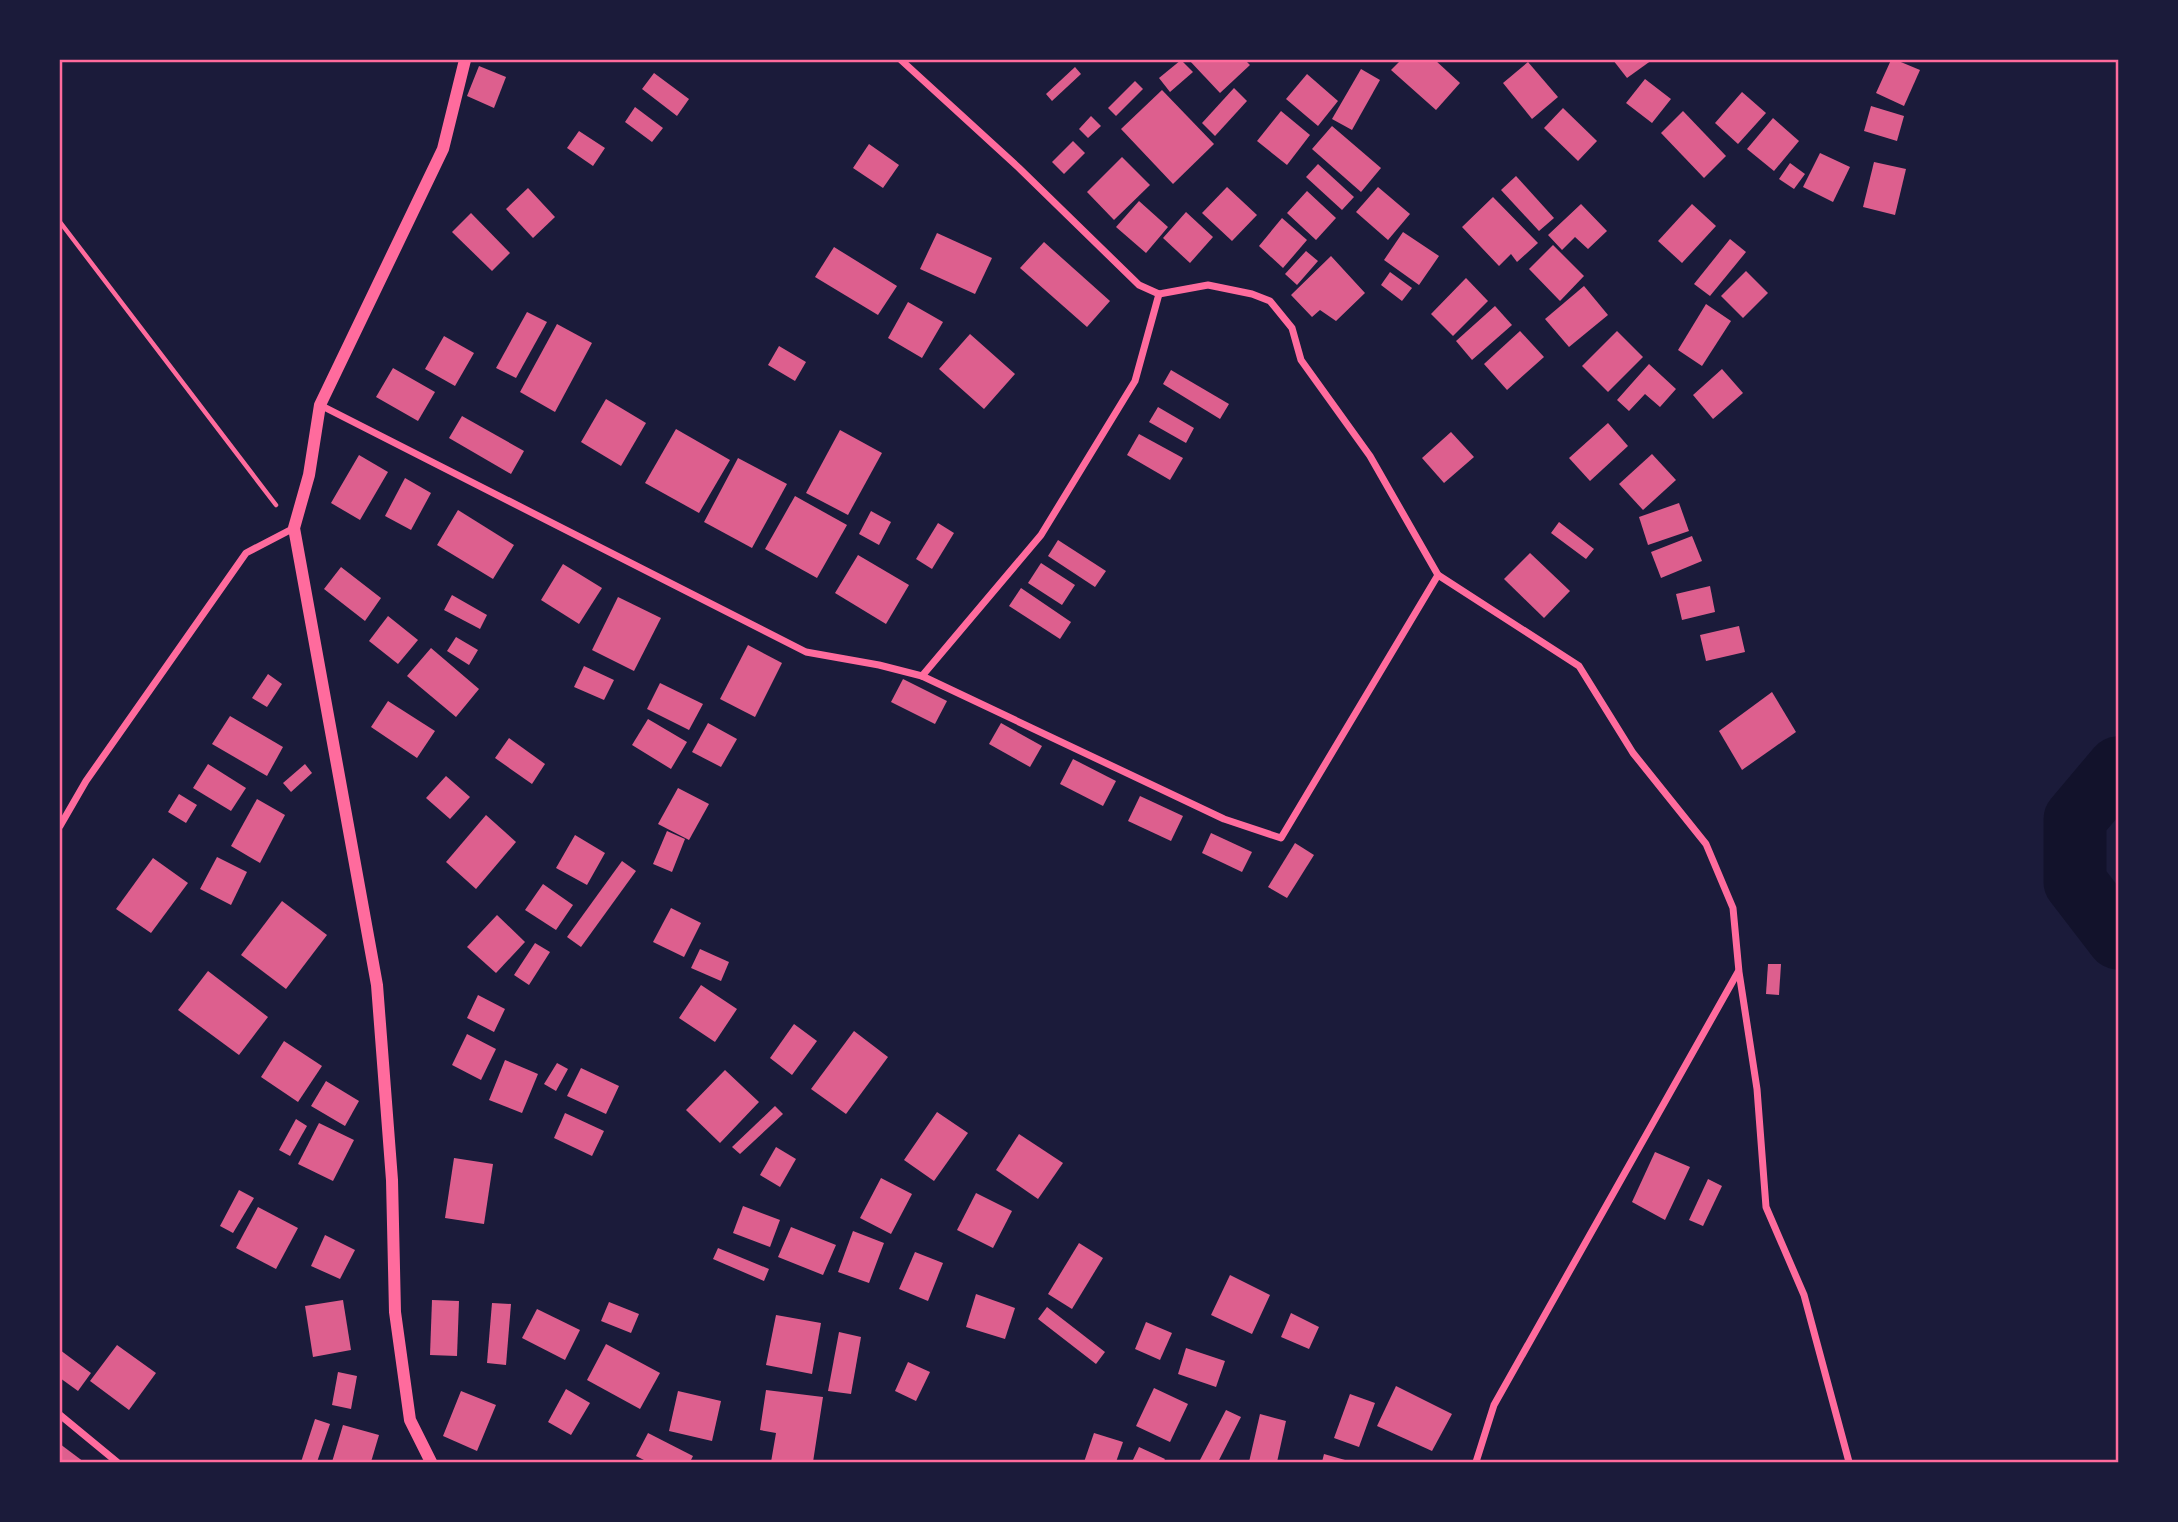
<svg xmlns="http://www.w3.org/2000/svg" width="2178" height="1522" viewBox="0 0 2178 1522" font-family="Mulish,sans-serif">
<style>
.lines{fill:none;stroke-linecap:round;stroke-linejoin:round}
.river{stroke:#12122b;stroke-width:63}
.building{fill:#dd5f8e}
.path{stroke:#ff6b9d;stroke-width:4.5}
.minor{stroke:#ff6b9d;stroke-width:7}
.tertiary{stroke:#ff6b9d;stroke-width:12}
.neatline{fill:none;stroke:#ff6b9d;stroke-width:2.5}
</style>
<rect width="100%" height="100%" fill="#1b1b3a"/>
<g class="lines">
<path class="river" d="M2118,768L2075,819V882L2118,938"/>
</g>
<g class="building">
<path d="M1181,60L1193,72L1170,92L1159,78Z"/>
<path d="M1189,60H1245L1250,65L1220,93Z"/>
<path d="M1401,60H1435L1460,83L1436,110L1391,70Z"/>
<path d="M1613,60H1652L1627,78Z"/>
<path d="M1891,60H1896L1920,70L1904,106L1876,93Z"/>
<path d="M1528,62L1558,97L1532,119L1503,83Z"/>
<path d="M479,66L506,77L494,108L467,96Z"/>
<path d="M1075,67L1081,74L1052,101L1046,94Z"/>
<path d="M1361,69L1380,80L1352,130L1332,119Z"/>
<path d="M654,73L689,99L677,116L642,89Z"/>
<path d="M1307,74L1338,101L1318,126L1286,99Z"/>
<path d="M1645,79L1671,99L1652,123L1626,103Z"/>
<path d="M1135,81L1143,89L1116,116L1108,108Z"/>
<path d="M1234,88L1247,101L1215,136L1202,123Z"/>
<path d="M1162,90L1214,144L1173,184L1121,129Z"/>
<path d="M1742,92L1766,113L1738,144L1715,123Z"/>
<path d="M1871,106L1904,116L1897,141L1864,131Z"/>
<path d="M635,107L663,128L652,142L625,122Z"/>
<path d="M1563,108L1597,141L1578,161L1544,128Z"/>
<path d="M1281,111L1310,135L1287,165L1257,141Z"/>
<path d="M1683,111L1726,156L1704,178L1661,133Z"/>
<path d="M1091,116L1101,126L1088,138L1079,129Z"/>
<path d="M1773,118L1799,141L1774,171L1747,149Z"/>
<path d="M1332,126L1381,168L1361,192L1312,149Z"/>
<path d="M579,131L605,148L593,166L567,148Z"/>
<path d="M1073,141L1085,153L1064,174L1052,162Z"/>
<path d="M869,144L899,165L883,188L853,168Z"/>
<path d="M1820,153L1850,167L1833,202L1803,187Z"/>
<path d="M1122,157L1150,185L1114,220L1087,192Z"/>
<path d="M1874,162L1906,169L1895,215L1863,207Z"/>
<path d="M1790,163L1805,174L1794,189L1779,179Z"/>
<path d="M1318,164L1354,197L1342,210L1306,177Z"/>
<path d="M1516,176L1554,218L1539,231L1501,190Z"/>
<path d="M1227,187L1257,215L1232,241L1202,213Z"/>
<path d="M1378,187L1410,214L1388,240L1356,212Z"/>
<path d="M528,188L555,217L533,238L506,209Z"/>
<path d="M1307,191L1336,218L1316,240L1287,213Z"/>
<path d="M1493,197L1538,243L1517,262L1511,254L1499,266L1462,227Z"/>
<path d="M1139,201L1168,227L1146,253L1116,227Z"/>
<path d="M1581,204L1607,231L1588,249L1575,237L1562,250L1548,235Z"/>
<path d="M1692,204L1716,226L1682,263L1658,241Z"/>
<path d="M1186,212L1213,237L1190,263L1163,238Z"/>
<path d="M471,213L510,253L492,271L452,232Z"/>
<path d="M1282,218L1307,240L1283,268L1259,246Z"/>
<path d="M1403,232L1439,256L1419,285L1384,260Z"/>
<path d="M937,233L992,258L975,294L920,269Z"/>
<path d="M1730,239L1746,252L1710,296L1694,284Z"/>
<path d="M1044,242L1110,301L1087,327L1020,268Z"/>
<path d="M1553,245L1584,276L1560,301L1529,269Z"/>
<path d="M834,247L897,286L878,315L815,277Z"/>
<path d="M1306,251L1318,261L1297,285L1285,274Z"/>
<path d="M1331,256L1365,293L1336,321L1320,310L1312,317L1291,295Z"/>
<path d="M1746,271L1768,293L1743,318L1721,296Z"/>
<path d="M1390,272L1412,288L1402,301L1381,285Z"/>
<path d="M1466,278L1488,301L1453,336L1431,314Z"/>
<path d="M1584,286L1608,315L1569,347L1545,319Z"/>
<path d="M908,302L943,322L922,358L888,338Z"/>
<path d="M1706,304L1731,321L1702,366L1678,350Z"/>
<path d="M1495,306L1512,325L1472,360L1456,341Z"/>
<path d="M527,312L547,322L516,378L496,368Z"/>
<path d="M557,324L592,343L555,412L520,392Z"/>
<path d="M1520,331L1544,357L1507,390L1484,364Z"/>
<path d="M1617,331L1643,357L1608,392L1582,366Z"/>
<path d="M970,334L1015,374L984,409L939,369Z"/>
<path d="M444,336L474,353L455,386L425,369Z"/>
<path d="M779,346L806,362L795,381L768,365Z"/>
<path d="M1649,364L1676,389L1660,407L1645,394L1629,411L1617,400Z"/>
<path d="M393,368L435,392L418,421L376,397Z"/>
<path d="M1722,369L1743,393L1713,419L1693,395Z"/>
<path d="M1171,370L1229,404L1220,419L1163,384Z"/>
<path d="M606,399L646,423L621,466L581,442Z"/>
<path d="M1158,407L1194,428L1186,443L1149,422Z"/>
<path d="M462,416L524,451L511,474L449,438Z"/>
<path d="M1608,423L1628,446L1590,481L1569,458Z"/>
<path d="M676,429L730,460L699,513L645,483Z"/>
<path d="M840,430L882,453L848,515L806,493Z"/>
<path d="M1451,432L1474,457L1444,483L1422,458Z"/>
<path d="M1139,434L1183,458L1170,480L1127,455Z"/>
<path d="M1652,454L1676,480L1643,510L1619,484Z"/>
<path d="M359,455L388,472L360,520L331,503Z"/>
<path d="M738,458L787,484L752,548L704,522Z"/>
<path d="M405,478L431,493L411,530L385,516Z"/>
<path d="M795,496L847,525L817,578L765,549Z"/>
<path d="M1679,503L1689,531L1648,545L1639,517Z"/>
<path d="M458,510L514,545L493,579L437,545Z"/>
<path d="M871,511L891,522L879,545L859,534Z"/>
<path d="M1559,522L1594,549L1586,559L1551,533Z"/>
<path d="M938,523L954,533L932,569L916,559Z"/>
<path d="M1692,536L1702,561L1661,578L1651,552Z"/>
<path d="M1058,540L1106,571L1095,587L1048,556Z"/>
<path d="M1530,553L1570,591L1544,618L1504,579Z"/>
<path d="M858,555L909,585L886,624L835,593Z"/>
<path d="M1041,563L1075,585L1062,605L1028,583Z"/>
<path d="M563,564L602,588L579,624L541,600Z"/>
<path d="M341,567L381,598L365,621L324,589Z"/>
<path d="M1710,586L1715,612L1682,620L1676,594Z"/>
<path d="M1021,588L1071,622L1060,639L1009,606Z"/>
<path d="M452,595L487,615L480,629L444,610Z"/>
<path d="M618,597L661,618L634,671L592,650Z"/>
<path d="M388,616L418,640L398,664L369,641Z"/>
<path d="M1739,626L1745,652L1706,661L1700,635Z"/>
<path d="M456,637L478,650L469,665L447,651Z"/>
<path d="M748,645L782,663L755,717L720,699Z"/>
<path d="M431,648L479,689L456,717L407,676Z"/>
<path d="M584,666L614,680L604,700L574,687Z"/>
<path d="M268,674L282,684L267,707L252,698Z"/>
<path d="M903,679L947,701L935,724L891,702Z"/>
<path d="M660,683L703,704L689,730L647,709Z"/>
<path d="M1772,692L1796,732L1742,770L1719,731Z"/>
<path d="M388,701L435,731L417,758L371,727Z"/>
<path d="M230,716L283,747L267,776L212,744Z"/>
<path d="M648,719L687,742L671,769L632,745Z"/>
<path d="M708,723L737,739L721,767L692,752Z"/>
<path d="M1001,723L1042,746L1030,767L989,744Z"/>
<path d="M509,738L545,764L532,784L495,758Z"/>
<path d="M1073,759L1116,781L1103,806L1060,784Z"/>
<path d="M208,764L246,788L231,811L193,788Z"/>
<path d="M305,764L312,773L291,792L283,783Z"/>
<path d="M446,776L470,797L450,819L426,798Z"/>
<path d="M678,788L709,804L689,840L658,824Z"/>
<path d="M179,794L197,805L186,823L168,812Z"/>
<path d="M1140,796L1183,816L1171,841L1128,821Z"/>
<path d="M257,799L285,815L260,863L231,846Z"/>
<path d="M486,815L516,842L476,889L446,862Z"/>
<path d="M667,831L685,839L672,872L653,864Z"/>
<path d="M1211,833L1252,852L1242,872L1202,853Z"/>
<path d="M575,835L605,853L587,885L556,868Z"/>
<path d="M1295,843L1314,855L1287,898L1268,887Z"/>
<path d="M217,857L247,872L231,905L200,889Z"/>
<path d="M153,858L188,883L151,933L116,909Z"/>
<path d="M622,861L636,871L581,947L567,937Z"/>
<path d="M543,884L573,905L556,930L525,910Z"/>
<path d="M282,901L327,935L286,989L241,955Z"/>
<path d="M671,908L701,923L684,957L653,942Z"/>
<path d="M497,915L525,942L496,973L467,947Z"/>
<path d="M535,943L550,952L529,985L514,975Z"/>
<path d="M700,949L729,962L721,981L691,968Z"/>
<path d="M1768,964H1781L1779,995L1766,994Z"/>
<path d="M208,971L268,1017L239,1055L178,1010Z"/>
<path d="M701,985L737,1009L715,1042L679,1018Z"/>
<path d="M478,995L505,1009L494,1032L467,1018Z"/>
<path d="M794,1024L817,1041L792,1075L770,1058Z"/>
<path d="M854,1031L888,1057L846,1114L811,1089Z"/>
<path d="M467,1034L496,1049L481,1080L452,1065Z"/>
<path d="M284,1041L322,1066L298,1102L261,1077Z"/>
<path d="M505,1060L538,1074L522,1113L489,1100Z"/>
<path d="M557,1063L568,1069L556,1091L544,1084Z"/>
<path d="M581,1068L619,1086L606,1114L567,1096Z"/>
<path d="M725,1070L759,1102L720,1143L686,1110Z"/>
<path d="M326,1081L359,1101L345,1126L311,1106Z"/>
<path d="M775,1106L783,1114L740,1154L732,1147Z"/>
<path d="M937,1112L968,1133L934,1181L904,1160Z"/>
<path d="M565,1113L604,1131L592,1156L554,1138Z"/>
<path d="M296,1119L307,1126L290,1156L279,1150Z"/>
<path d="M319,1123L354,1140L333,1181L298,1164Z"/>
<path d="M1019,1134L1063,1163L1038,1199L996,1170Z"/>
<path d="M776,1147L796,1159L780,1187L760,1175Z"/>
<path d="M1655,1152L1690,1167L1665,1220L1632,1202Z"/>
<path d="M454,1158L493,1164L484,1224L445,1218Z"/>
<path d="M881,1178L912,1194L891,1234L860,1218Z"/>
<path d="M1708,1179L1722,1186L1703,1226L1689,1220Z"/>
<path d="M239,1190L254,1198L233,1233L220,1226Z"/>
<path d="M976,1193L1012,1211L993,1248L957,1230Z"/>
<path d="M743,1206L780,1220L770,1247L733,1233Z"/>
<path d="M258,1207L298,1228L276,1269L236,1248Z"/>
<path d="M791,1227L836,1245L823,1275L778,1257Z"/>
<path d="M853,1231L884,1243L869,1283L838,1272Z"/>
<path d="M325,1235L355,1250L340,1279L311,1266Z"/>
<path d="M1079,1243L1103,1258L1072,1309L1048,1294Z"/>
<path d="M718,1248L769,1269L764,1281L713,1259Z"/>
<path d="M915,1252L943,1263L928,1301L899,1289Z"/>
<path d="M1230,1275L1270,1295L1252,1334L1211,1315Z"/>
<path d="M976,1294L1015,1308L1005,1339L966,1327Z"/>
<path d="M343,1300L351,1350L313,1357L305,1306Z"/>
<path d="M432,1300L459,1301L457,1356L430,1355Z"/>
<path d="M609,1302L639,1314L631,1333L601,1321Z"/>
<path d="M492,1303L511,1304L506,1365L487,1363Z"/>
<path d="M1047,1307L1105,1352L1096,1364L1038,1319Z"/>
<path d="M537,1309L580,1330L565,1360L522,1338Z"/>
<path d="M1291,1313L1319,1327L1309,1349L1281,1337Z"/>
<path d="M776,1315L821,1323L812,1374L766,1365Z"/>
<path d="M1146,1322L1172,1333L1160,1360L1135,1349Z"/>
<path d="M839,1332L861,1337L851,1394L828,1391Z"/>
<path d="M606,1344L660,1373L640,1409L587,1380Z"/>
<path d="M117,1345L156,1373L129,1410L90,1381Z"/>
<path d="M1186,1348L1225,1361L1216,1387L1178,1374Z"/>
<path d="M60,1350L91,1373L78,1391L60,1378Z"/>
<path d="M908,1362L930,1372L916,1401L895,1391Z"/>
<path d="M338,1372L357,1376L351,1409L332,1405Z"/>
<path d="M1396,1386L1452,1414L1432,1451L1377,1426Z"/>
<path d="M1154,1388L1188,1404L1170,1442L1136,1426Z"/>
<path d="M566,1389L590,1403L571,1435L548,1422Z"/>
<path d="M766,1390L823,1397L813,1462H771L776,1433L760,1430Z"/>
<path d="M461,1391L496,1405L477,1451L443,1436Z"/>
<path d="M678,1391L721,1401L712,1441L669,1431Z"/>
<path d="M1350,1394L1375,1403L1359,1447L1334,1438Z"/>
<path d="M1226,1410L1241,1417L1218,1462H1205L1200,1460Z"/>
<path d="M1260,1414L1286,1421L1277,1462H1249Z"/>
<path d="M315,1419L330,1424L317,1462H301Z"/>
<path d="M343,1425L379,1435L371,1462H332Z"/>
<path d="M648,1433L693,1456L690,1462H648L636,1456Z"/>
<path d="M1094,1433L1123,1442L1116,1462H1084Z"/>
<path d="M60,1444L84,1462H60Z"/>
<path d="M1139,1447L1165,1459L1163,1462H1132Z"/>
<path d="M1324,1454L1352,1462H1322Z"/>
</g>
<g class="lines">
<path class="path" d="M60,222L276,505"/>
<g class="minor">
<path d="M901,60L1019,168L1139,285L1159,294L1208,285L1252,294L1270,301L1292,328L1301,360L1370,456L1438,575L1579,666L1633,753L1706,844L1733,908L1739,972L1757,1089L1766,1207L1804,1295L1849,1462"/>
<path d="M320,405L806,652L879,665L922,676L1224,819L1281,838L1438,575"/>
<path d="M922,676L1041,535L1135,381L1159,294"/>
<path d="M60,826L86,781L246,553L294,528"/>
<path d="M60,1415L117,1462"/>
<path d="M1476,1462L1494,1405L1738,972"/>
</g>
<path class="tertiary" d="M431,1462L410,1420L395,1312L392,1180L377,985L294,528L309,475L320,405L443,149L465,60"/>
</g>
<rect width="2178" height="1522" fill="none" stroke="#1b1b3a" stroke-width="122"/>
<rect x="61" y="61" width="2056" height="1400" class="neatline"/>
</svg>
